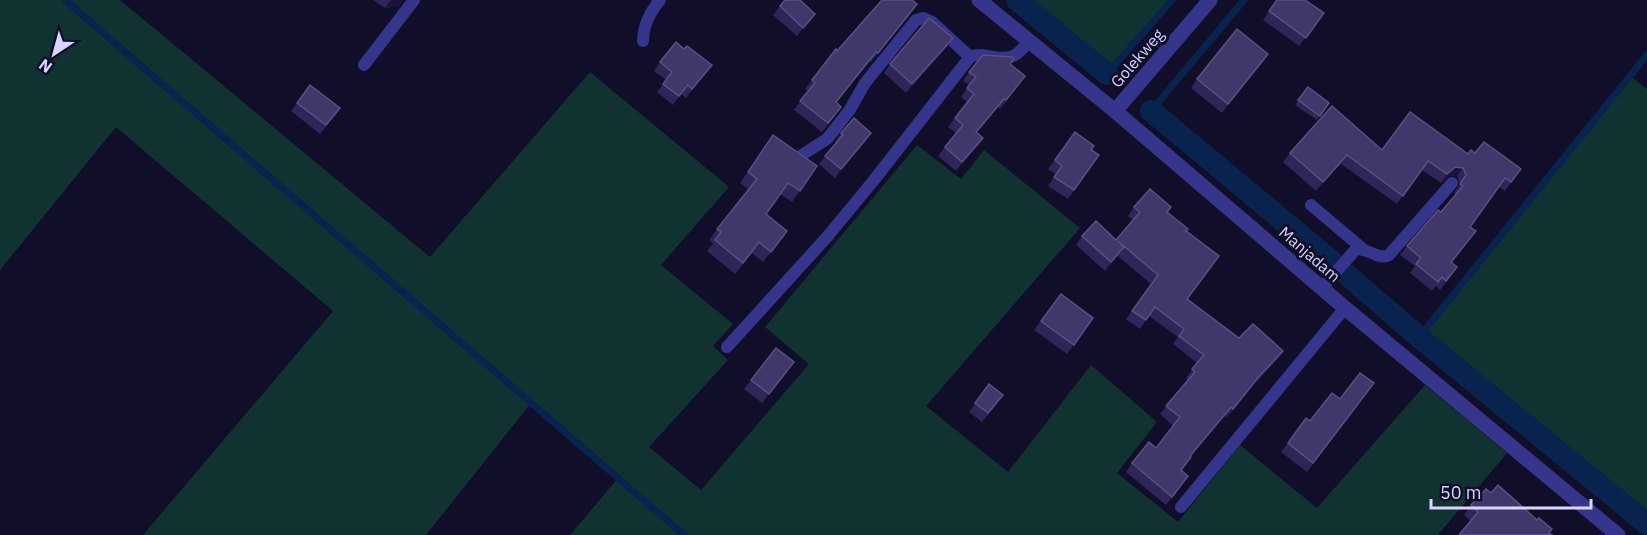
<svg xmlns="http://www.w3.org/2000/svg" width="1647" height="535" viewBox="0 0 1647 535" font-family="'IBM Plex Sans',sans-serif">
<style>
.green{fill:#103331}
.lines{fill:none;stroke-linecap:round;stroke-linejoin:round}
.stream{stroke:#08244e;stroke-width:7}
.canal{stroke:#08244e;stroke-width:22}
.lane{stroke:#35358c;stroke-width:12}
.street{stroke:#35358c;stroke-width:15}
.wall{fill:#2e2558}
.shaded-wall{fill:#1b143d}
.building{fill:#40386a;stroke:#585181;stroke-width:1.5}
.labels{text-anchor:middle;stroke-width:6;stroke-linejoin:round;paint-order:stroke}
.street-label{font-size:16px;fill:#d9d5ff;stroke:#110e29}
</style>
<rect width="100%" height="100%" fill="#110e29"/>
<g class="green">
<path d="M0,0H120L430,257L590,72L729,187L661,265L733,324L713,346L728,360L649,447L701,490L809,364L765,327L917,145L961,179L984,150L1080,228L926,406L1008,472L1091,365L1157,422L1117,473L1178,522L1240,445L1317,508L1425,385L1507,453L1438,535H570L618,478L531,403L426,535H143L333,311L116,127L0,270Z"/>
<path d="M1017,0H1172L1107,74Z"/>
<path d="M1630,76L1647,89V524L1419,337Z"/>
</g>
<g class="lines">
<g class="stream">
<path d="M65,0L684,535"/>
<path d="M1107,74L1172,0"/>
<path d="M1151,111L1244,0"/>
<path d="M1419,337L1647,55"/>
</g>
<g class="canal">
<path d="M1017,0L1107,74"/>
<path d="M1151,111L1334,263"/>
<path d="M1347,275L1419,337L1647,524"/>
</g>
<g class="lane">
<path d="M643,41C643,25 650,12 660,0"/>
<path d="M364,65L414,0"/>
<path d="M797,158L827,139L849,111L865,83L916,20L923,18L932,22L970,57"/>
<path d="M1311,205L1363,249"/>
<path d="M1322,288L1356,249C1369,248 1379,261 1389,255L1452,183"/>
<path d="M727,347L827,237L874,180L970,57C985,51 996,61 1010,57C1017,56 1024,47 1029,42"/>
<path d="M1181,507L1345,308"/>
</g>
<g class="street">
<path d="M979,0L1115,111L1345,308L1618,535"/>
<path d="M1115,111L1210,0"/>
</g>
</g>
<g class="wall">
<path d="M373,0H403L398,6L385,8Z"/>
<path d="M1277,0L1324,13L1299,46L1263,20Z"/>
<path d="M917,4L871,62L869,60L836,103L835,116L822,132L794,110L808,91L805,89L812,80L837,51Z"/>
<path d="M780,6L815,14L809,23L797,36L773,15Z"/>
<path d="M953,38L947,47L906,93L884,73L890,64Z"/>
<path d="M684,49L712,65L686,98L681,94L673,105L657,92L666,80L654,71L660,62Z"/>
<path d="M1014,59L1010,65L1019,85L1000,109L998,107L977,133V146L956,171L938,156L956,133L948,127L967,102L961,97L969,85L963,81L969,72Z"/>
<path d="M1262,63L1222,113L1191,88L1197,79Z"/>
<path d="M1308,87L1329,103L1317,120L1295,105Z"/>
<path d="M297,103L333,117L320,134L291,111Z"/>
<path d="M1075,132L1091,150L1099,155L1068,199L1048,186L1056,174L1048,169Z"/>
<path d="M841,133H871L865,142L835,178L819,164L836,143L835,142Z"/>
<path d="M773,135L817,166L792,202L780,194L766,214L779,242L763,262L752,253L735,274L707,251L713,243L709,240L748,189L740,183Z"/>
<path d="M1382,150L1475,153L1521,169L1505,191L1499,187L1470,227L1469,240L1452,263L1457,267L1440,290L1436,286L1432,291L1410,273L1415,266L1400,255L1407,246L1441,212L1456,194L1454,193L1460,184L1457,176L1449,175L1441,183L1422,170L1397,204L1341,164L1316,191L1283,162L1290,153Z"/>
<path d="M1134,207H1171L1168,212L1186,232L1187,300L1239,338L1277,360L1250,389L1226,418L1225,416L1190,457L1181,471L1182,485L1166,505L1126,472L1132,463L1156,448L1173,426L1160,414L1188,380L1186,378L1197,363L1173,344L1178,337L1149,316L1140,329L1126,319L1151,284L1118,256L1105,271L1076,245L1082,236L1116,240L1133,220L1128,216Z"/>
<path d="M1061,294L1093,318L1067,354L1034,330Z"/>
<path d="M794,362L762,403L744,389L751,380Z"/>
<path d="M1374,383L1307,472L1281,452L1288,443L1310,421L1340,399Z"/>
<path d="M989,384L997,404L982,422L969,412Z"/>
<path d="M1491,493L1550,533L1471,521L1464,515L1471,505Z"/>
</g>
<g class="shaded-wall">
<path d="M391,0H403L398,6L385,8Z"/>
<path d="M917,4L911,13L871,62L878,53Z"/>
<path d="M815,14L809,23L797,36L803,28Z"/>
<path d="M953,38L947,47L906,93L912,84Z"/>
<path d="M1268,54L1262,63L1222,113L1228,104Z"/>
<path d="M1004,99L998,107L970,141L976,132Z"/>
<path d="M871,133L865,142L835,178L841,169Z"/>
<path d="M983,138L977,146L956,171L962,162Z"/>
<path d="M1347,155L1341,164L1316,191L1323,182Z"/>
<path d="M1455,167L1463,168L1457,176L1449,175L1441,183L1447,174Z"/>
<path d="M1124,247L1118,256L1105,271L1111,262Z"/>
<path d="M1283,351L1277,360L1250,389L1226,418L1256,380Z"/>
<path d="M1231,407L1225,416L1183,465L1190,456Z"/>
</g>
<g class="building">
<path d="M785,0H800L815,14L803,28L780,6Z"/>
<path d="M882,0H912L917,4L878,53L876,52L836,102L841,107L828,123L800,101L815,83L812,80L836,49L837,51Z"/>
<path d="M1277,0H1305L1324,13L1306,38L1269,11Z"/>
<path d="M929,18L953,38L912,84L890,64Z"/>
<path d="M1237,29L1268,54L1228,104L1197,79Z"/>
<path d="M676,42L684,49L687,46L712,65L692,89L688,85L679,96L663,84L672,72L660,62Z"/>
<path d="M983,55L1012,57L1014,59L1010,64L1025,76L1006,100L1004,99L976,132L983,138L962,162L945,147L963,125L955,118L974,94L967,88L976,77L969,72Z"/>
<path d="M310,85L340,108L326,125L297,103Z"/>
<path d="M1308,87L1329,103L1320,116L1298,100Z"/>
<path d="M1332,106L1382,150L1410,112L1468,154L1471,150L1475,153L1484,142L1521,169L1511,182L1505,178L1470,227L1476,231L1451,262L1457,267L1446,281L1442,277L1438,282L1416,264L1421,258L1407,246L1438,210L1441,212L1463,186L1460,184L1466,175L1463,168L1455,167L1447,174L1428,161L1403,196L1347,155L1323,182L1290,153Z"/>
<path d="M854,118L871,133L841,169L825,156L843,135L841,133Z"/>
<path d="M1075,132L1094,146L1091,150L1099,155L1074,190L1054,177L1062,166L1055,160Z"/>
<path d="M773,135L817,166L800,191L788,183L766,214L787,231L771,252L759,242L743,263L715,240L721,232L717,229L757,179L748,172Z"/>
<path d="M1150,189L1171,207L1167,212L1188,229L1186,231L1219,256L1187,299L1239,338L1253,324L1283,351L1256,380L1233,409L1231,407L1190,456L1191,457L1181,470L1188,476L1172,497L1132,463L1149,442L1156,448L1180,417L1166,406L1195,372L1192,369L1204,355L1179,336L1184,329L1155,307L1146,320L1132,311L1158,275L1118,241L1124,247L1111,262L1082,236L1096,221L1116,240L1140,212L1134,207Z"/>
<path d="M1061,294L1093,318L1074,345L1041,321Z"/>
<path d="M776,348L794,362L769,394L751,380Z"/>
<path d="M1360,373L1374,383L1313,463L1288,443L1306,418L1310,421L1332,393L1340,399Z"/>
<path d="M989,384L1003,395L988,413L975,403Z"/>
<path d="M1498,485L1537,520L1539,518L1552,529L1549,533L1552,535H1459L1478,512L1471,505L1486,489L1491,493Z"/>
</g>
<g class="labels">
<g class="street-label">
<text transform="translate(1137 58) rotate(-49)" y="6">Golekweg</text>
<text transform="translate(1310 254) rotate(41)" y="6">Manjadam</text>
</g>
</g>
<g transform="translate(54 54) rotate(216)" stroke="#110e29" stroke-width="4.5" paint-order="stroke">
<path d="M0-4.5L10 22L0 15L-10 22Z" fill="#d9d5ff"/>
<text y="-9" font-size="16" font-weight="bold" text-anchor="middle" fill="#d9d5ff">N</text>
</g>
<path d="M1431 499v9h160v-9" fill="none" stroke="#d9d5ff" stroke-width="3"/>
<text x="1440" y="499" font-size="18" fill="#d9d5ff" stroke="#110e29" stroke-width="4.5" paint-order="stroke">50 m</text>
</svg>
